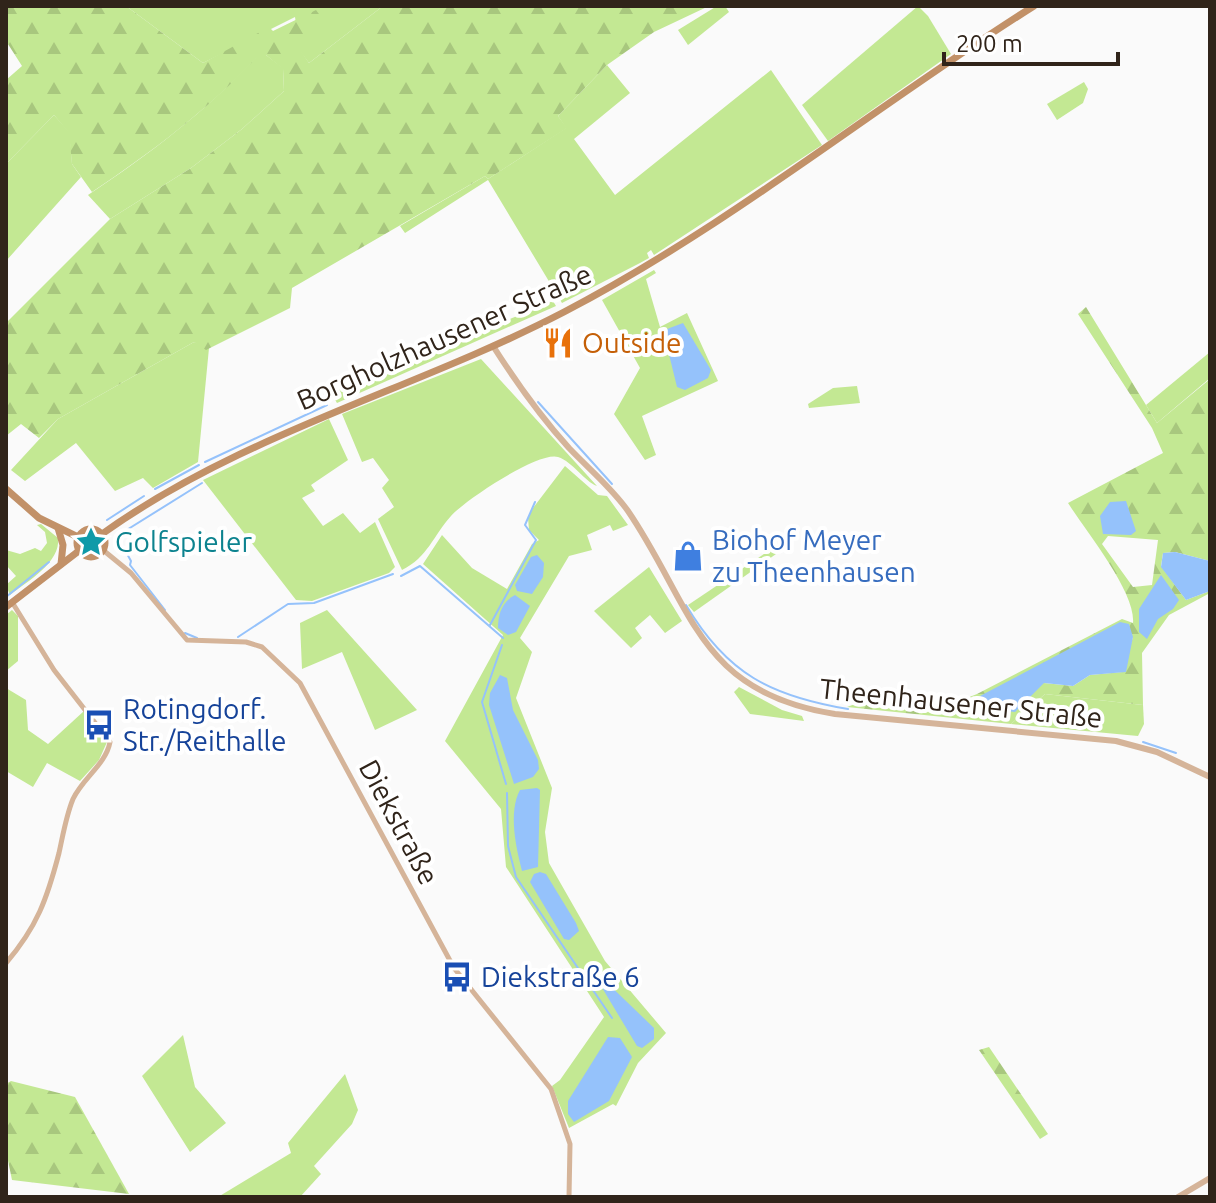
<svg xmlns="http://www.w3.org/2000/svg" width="1216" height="1203" viewBox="0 0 1216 1203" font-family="Ubuntu,sans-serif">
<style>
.grass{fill:#c3e893}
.forest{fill:url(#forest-firs);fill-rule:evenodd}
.water{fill:#95c2fb}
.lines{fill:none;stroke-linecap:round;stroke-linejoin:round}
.stream{stroke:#95c2fb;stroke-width:2}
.minor{stroke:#d5b499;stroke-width:5}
.tertiary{stroke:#d5b499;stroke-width:6}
.secondary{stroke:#c29168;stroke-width:7}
.labels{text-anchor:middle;stroke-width:8;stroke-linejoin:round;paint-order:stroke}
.street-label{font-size:28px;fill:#30241a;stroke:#fff}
.food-label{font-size:28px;fill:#c56008;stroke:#fff;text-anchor:start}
.shop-label{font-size:28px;fill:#366cbe;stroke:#fff;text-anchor:start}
.culture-label{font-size:28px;fill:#0d838f;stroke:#fff;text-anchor:start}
.transit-label{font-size:28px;fill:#164399;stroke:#fff;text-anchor:start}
</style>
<defs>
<pattern id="forest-firs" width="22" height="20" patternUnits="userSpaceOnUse" patternTransform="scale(2)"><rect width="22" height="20" fill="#c3e893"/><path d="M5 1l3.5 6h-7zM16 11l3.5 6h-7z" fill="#a8c77e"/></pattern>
</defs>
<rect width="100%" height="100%" fill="#fafafa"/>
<g class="grass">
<path d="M126,6H383L309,63L300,51L295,17L203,63Z"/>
<path d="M717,6H725L729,12L688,45L678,30Z"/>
<path d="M918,6L928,16L951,54L828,141L802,105Z"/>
<path d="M259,54L266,55L283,68L284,91L242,129L191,168L110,219L88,195C151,153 208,110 259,54Z"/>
<path d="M607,65L630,93L574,139L615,195L771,70L822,145L654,255L651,250L647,253L649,258L640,263L562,303L488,180L405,233L400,226L485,176L488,179L566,128L558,116Z"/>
<path d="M1084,82L1088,89L1083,103L1057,120L1047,104Z"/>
<path d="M54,115L70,133L72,164L81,177L6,261V164Z"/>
<path d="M654,270L656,273L646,279L660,327L687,313L718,381L642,416L656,455L645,460L614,414L640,368L602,300Z"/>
<path d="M553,301L556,306L337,403L331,393Z"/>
<path d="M194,342L209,348L198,462L153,488L143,478L115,491L76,443L25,481L11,470L58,419Z"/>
<path d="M1210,352V378L1157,423L1146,405Z"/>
<path d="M481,359L597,486C584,481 573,462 558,457C539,451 465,500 451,516C433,536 428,557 402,570L378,519L394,507L382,488L389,480L373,458L362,462L342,414Z"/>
<path d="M857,386L860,403L809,408L808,404L833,388Z"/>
<path d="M329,419L348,460L311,485L315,491L302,498L323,526L343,513L360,533L375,522L395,567L389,573L312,601L296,600L203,480Z"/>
<path d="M565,466L598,495L607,496L628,525L613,531L610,525L587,535L592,550L569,556L520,638L532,652L516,698L552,788L545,832L549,863L605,961L666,1033L638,1063L616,1106L613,1104L569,1128L552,1086L560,1080L604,1017L506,867L501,809L445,741L503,635L423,564L442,535L472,568L507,589L532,544L539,540L529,530L528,518L533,508Z"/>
<path d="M41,524L58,538C61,562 28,581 10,595L6,585L16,576L6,565V550L20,554L35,548L41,551L47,543L45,532L37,525Z"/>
<path d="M770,550L776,554L694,612L688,605Z"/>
<path d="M649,567L682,621L665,633L650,615L635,628L642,638L631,648L594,611Z"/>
<path d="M12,610L18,616V661L6,671V615Z"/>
<path d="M327,610L417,710L375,730L342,652L302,669L300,623Z"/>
<path d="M739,687L782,710L802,716L804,721L750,714L734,692Z"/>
<path d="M6,688L26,700L28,730L48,744L84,711L107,742L99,760L80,781L47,763L33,787L6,771Z"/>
<path d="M1045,694L1143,705L1144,724L1138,736L1011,724Z"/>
<path d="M183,1035L195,1087L226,1123L190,1152L142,1076Z"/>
<path d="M345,1074L358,1110L352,1124L314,1166L321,1174L300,1197H218L291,1153L288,1143Z"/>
</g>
<g class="forest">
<path d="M6,6H126L203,63L269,27L273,31L316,10L327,25L301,51L309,63L383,6H709L654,32L607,65L558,116L567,128L488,179L485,176L292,288L290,308L206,350L194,342L58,419L39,438L21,424L6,436V323L110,219L191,168L242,129L284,91L283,69L266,55H259C209,109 153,151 92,192L72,164L69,133L54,115L6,164V80L22,66L6,41Z"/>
<path d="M1086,307L1157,423L1210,379V561L1175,552L1163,553L1161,566L1186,600L1210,591V593L1169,615L1142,653L1143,705L1045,694L1011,724L847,707L863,701L944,707L977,694L1122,619L1133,623C1136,592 1085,530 1068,503L1163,453L1152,428L1078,314ZM1108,536L1158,540L1152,585L1133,587L1102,544ZM1133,637L1122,672L1090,675L1073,686L1044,683Z"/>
<path d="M989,1047L1048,1134L1040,1139L979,1050Z"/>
<path d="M11,1081L75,1097L129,1194L12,1180L6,1151V1084Z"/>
</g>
<g class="water">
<path d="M683,323L711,370L708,378L685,390L677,387L664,334L667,329Z"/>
<path d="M1126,501L1136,531L1131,535L1103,534L1100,516L1110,502Z"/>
<path d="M1175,552L1210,561V591L1186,600L1161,567L1163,553Z"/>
<path d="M537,555L544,563L543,577L532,594L517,591L515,585L531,557Z"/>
<path d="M1161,575L1179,600L1173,609L1158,619L1147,639L1139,632V609Z"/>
<path d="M515,595L530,606L516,632L508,635L498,628C498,614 502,602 515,595Z"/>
<path d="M1120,622L1129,624L1133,637L1126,672L1090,675L1073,686L1044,683L1015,712L961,706Z"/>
<path d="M500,675L507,678L513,710L538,760L539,769L533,777L514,784L489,705L490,693Z"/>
<path d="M537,788L540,790L538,867L522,871C516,848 508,812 520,790Z"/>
<path d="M540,872L546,874L576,923L579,931L569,940L564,939L530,882L534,874Z"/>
<path d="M599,975L654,1028V1039L642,1048L637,1046L595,976Z"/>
<path d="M608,1037L620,1038L632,1057L609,1101L574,1122L568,1114V1101Z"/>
</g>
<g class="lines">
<g class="stream">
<path d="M538,402L612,484"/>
<path d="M205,462L327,405"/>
<path d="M155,489L199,465"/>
<path d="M107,520L144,496"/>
<path d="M401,576L420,566L503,638"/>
<path d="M6,597L49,562"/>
<path d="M686,605C727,674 771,696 848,709"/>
<path d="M165,610L130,565L131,561L117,536L202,483"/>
<path d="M490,625L536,540L525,525L535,502"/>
<path d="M185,633L197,638"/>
<path d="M238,637L288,604L314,603L393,574"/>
<path d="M502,645L482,702L506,784"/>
<path d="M1143,742L1176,753"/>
<path d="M507,793L508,846L516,877L612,1018"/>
</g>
<g class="minor">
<path d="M103,550L131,573L187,640L246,642L262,647L300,683L454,968L551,1089L570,1144L569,1197"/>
<path d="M6,963C37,927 47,899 59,853C63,835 66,816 73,799C83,778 106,764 110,742L54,670L12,602"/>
</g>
<g class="tertiary">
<path d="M493,346C516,382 540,416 569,448C589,469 612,488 628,511C694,608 697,692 835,714L1116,741L1157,752L1210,777"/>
<path d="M1178,1197L1210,1178"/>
</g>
<g class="secondary">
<path d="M6,489L39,518L78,537"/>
<path d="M58,528L63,545L61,564"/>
<circle cx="91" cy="543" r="14"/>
<path d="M102,534C243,433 412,391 564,312C731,225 875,106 1034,6"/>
<path d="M6,607L80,550"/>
</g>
</g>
<defs>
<g id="restaurant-bare" transform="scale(2.4)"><path d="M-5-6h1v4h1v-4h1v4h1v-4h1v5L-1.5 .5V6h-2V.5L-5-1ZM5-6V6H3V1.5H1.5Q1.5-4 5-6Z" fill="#e8710a" stroke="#fff" stroke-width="2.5" paint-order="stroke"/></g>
<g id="sight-bare" transform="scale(2.4)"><path d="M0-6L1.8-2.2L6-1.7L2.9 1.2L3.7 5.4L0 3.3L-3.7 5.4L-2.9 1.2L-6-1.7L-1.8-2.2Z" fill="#0f9aa8" stroke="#fff" stroke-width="2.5" paint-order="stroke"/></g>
<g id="shop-bare" transform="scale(2.4)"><path d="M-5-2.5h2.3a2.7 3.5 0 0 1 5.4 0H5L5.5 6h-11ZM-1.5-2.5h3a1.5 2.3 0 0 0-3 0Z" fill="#3f7fe0" stroke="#fff" stroke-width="2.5" paint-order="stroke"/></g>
<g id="bus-bare" transform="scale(2.4)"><path d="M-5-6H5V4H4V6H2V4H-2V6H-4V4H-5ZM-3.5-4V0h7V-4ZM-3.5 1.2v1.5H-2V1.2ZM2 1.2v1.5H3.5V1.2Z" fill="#1a4fb4" stroke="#fff" stroke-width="2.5" paint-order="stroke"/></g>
</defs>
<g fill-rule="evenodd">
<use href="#restaurant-bare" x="558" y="343"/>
<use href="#sight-bare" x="91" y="542"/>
<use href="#shop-bare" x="688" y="556"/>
<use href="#bus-bare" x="99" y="725"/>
<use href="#bus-bare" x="457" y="977"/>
</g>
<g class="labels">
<g class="street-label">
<text transform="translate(444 337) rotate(-24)" y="10">Borgholzhausener Straße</text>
<text transform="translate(961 703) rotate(6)" y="10">Theenhausener Straße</text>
<text transform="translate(399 822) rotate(62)" y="10">Diekstraße</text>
</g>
<g class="food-label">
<text x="582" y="353">Outside</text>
</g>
<g class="shop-label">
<text x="712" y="550">Biohof Meyer<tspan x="712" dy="32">zu Theenhausen</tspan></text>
</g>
<g class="culture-label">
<text x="115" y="552">Golfspieler</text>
</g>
<g class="transit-label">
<text x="123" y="719">Rotingdorf.<tspan x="123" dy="32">Str./Reithalle</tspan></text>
<text x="481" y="987">Diekstraße 6</text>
</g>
</g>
<rect width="1216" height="1203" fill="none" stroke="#30241a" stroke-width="16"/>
<path d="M944 52v12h174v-12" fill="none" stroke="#30241a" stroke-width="4"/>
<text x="956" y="52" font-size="24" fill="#30241a" stroke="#ffffff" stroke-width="6" paint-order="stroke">200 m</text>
</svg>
